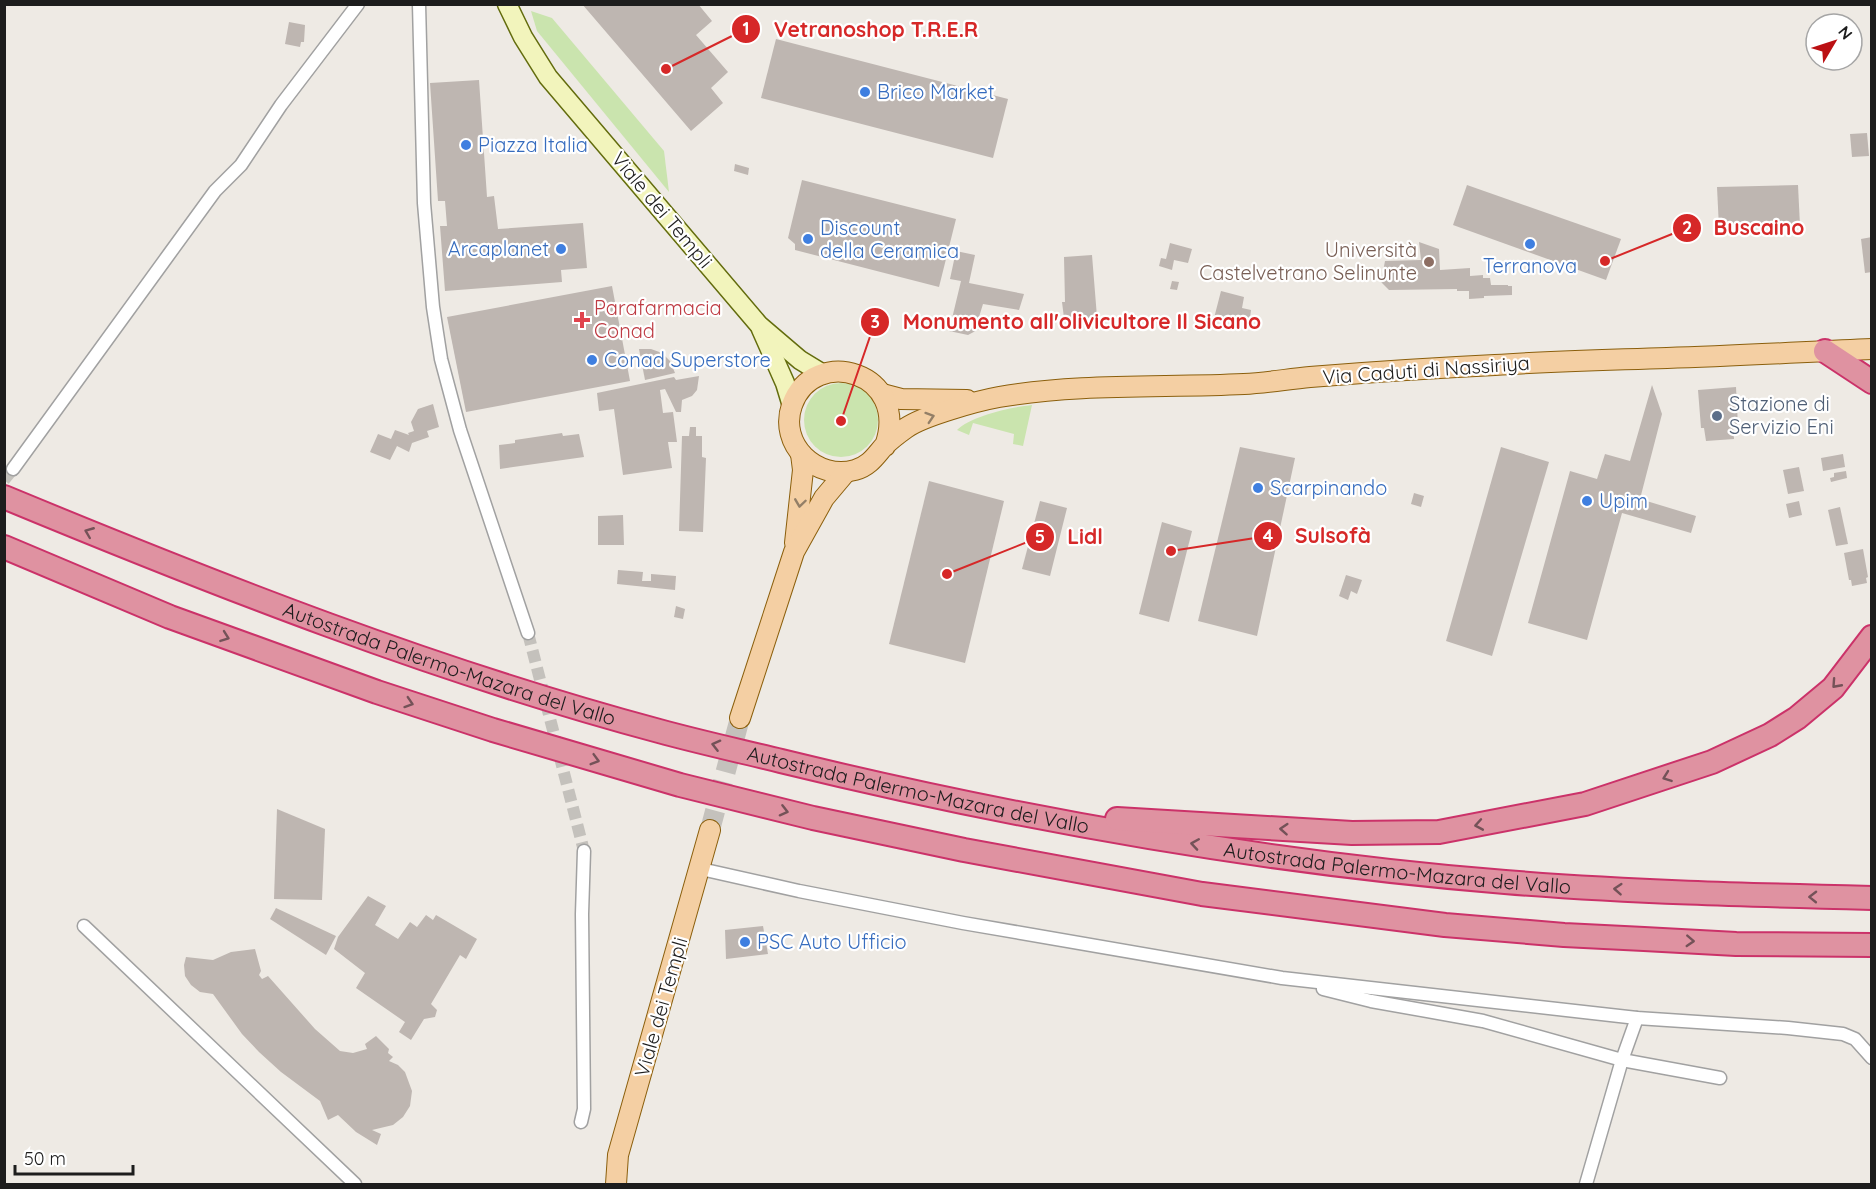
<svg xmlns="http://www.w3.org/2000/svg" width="1876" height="1189" viewBox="0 0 1876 1189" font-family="Quicksand,sans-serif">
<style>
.grass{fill:#cae4ae}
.building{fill:#beb6b1}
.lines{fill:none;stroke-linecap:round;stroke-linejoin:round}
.street-tunnel{stroke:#c4c1bc;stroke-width:12;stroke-dasharray:12 6;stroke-linecap:butt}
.primary-tunnel{stroke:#c4c1bc;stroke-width:20;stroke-dasharray:20 10;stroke-linecap:butt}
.street-casing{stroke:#a1a1a1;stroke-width:15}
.secondary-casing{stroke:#636c0d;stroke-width:21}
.primary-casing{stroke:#8b5f0c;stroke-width:22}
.highway-casing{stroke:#cb3269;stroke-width:26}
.street{stroke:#fff;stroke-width:12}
.secondary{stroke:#f2f4bc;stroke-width:18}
.primary{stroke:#f4cfa3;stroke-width:20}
.highway{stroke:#df92a1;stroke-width:22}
.oneway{stroke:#937f67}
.oneway2{stroke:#745258}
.shop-dot{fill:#3f7fe0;stroke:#fff;stroke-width:2}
.education-dot{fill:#8d6e63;stroke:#fff;stroke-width:2}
.health-dot{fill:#e0444e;stroke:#fff;stroke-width:2}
.service-dot{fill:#5c6f8a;stroke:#fff;stroke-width:2}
.labels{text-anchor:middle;stroke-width:4.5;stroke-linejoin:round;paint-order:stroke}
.shop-label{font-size:20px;fill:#366cbe;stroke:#fff;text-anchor:start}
.street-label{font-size:20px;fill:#1d1d1d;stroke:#fff}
.education-label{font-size:20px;fill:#785e54;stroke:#fff;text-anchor:end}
.health-label{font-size:20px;fill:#be3a42;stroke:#fff;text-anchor:start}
.service-label{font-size:20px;fill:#4e5e75;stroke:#fff;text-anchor:start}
.leader{fill:none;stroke:#d62828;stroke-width:2}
.callout-dot{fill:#d62828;stroke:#fff;stroke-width:2}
.mark-label{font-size:18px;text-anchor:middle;font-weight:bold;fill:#fff}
.callout-label{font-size:21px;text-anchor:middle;font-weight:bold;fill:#d62828;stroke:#fff;stroke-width:4.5;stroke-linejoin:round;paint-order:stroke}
</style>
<rect width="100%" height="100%" fill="#eeeae4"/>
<g class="grass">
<path d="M531,11L552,18L664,151L669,192L537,31Z"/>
<circle cx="841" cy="420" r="37"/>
<path d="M1032,405L1023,446L1013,444L1014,434L973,423L969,435L957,430C971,416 1012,407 1032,405Z"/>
</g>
<g class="building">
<path d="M582,4H698L712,21L696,35L728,72L711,88L723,103L691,131Z"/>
<path d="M289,22L305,25L304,42H301L300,47L285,44Z"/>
<path d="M776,39L1008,99L993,158L761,98Z"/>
<path d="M479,80L487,197L494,196L498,229L583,223L587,268L561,270L562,282L445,291L440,226H447L445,201H438L430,83Z"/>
<path d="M1867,133L1869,156L1852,157L1850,134Z"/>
<path d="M735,164L749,168L748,175L734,171Z"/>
<path d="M802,180L956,219L939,287L795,250V244L788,238Z"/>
<path d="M1467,185L1621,239L1606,280L1453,225Z"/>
<path d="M1798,185L1800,226L1719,228L1717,187Z"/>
<path d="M1872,237V272L1865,273L1861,239Z"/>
<path d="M1419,242L1439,249L1440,270L1470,268V276L1483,275V278H1490L1491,285H1508V286H1512V295L1484,296V298L1469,299V291H1457V289L1389,290L1381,282L1385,261L1421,260Z"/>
<path d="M1170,243L1192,249L1188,263L1174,260L1172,270L1159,266L1161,258L1166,259Z"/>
<path d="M956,251L975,255L969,283L1024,294L1019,310L983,304L979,317L985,326L968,335L949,331L961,281L950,279Z"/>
<path d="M1092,255L1097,317L1084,318L1085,322L1072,323L1064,318L1062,302H1065L1064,257Z"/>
<path d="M1172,281L1179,282L1177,290L1170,289Z"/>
<path d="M612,286L630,381L466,412L447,317Z"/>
<path d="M1221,291L1244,297L1242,308L1251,310L1250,318L1213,322Z"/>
<path d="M639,349H651L662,353L670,361L675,373L645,380Z"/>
<path d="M699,376L697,390L692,396L682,400L681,412H676L665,389L660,390L663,413L673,412L677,442H668L672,468L623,475L614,409L599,411L597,393L674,377L676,380Z"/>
<path d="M1652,385L1662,414L1640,499L1696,516L1691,533L1622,513L1587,640L1528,623L1570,471L1597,479L1605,454L1630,461Z"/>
<path d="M1736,387L1738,426H1733L1734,439L1706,441L1704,428H1701L1698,390Z"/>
<path d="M433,404L439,427L427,431L429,437L412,443L409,452L397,446L390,460L370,452L378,434L391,439L395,430L409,435L408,433L414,431L411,422L418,409Z"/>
<path d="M690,427H696V436H702V457L706,458L703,532L679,531L682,436H689Z"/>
<path d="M562,433L563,436L579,434L584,457L500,469L499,445L515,443V440Z"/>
<path d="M1240,447L1295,458L1257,636L1198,621Z"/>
<path d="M1501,447L1549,462L1492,656L1446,641Z"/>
<path d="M1843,454L1845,467L1823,471L1821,458Z"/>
<path d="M1799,467L1804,491L1788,494L1783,470Z"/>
<path d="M1846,471L1847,478L1831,482L1830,478L1834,477V473Z"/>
<path d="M929,481L1004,501L965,663L889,644Z"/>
<path d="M1414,493L1424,496L1421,507L1411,504Z"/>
<path d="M1040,501L1067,508L1050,576L1022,569Z"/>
<path d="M1799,501L1802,515L1789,518L1786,504Z"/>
<path d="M1840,507L1848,544L1836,546L1828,510Z"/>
<path d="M623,515L624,545H598V516Z"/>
<path d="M1162,522L1192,531L1169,622L1139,614Z"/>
<path d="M1863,549L1868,577L1866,578L1867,583L1852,586L1851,580H1849L1844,553Z"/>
<path d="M618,570L643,572L642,581H651V574L676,576L675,590L617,584Z"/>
<path d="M1346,575L1362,580L1357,594L1351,591L1348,600L1339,596Z"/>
<path d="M676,606L685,609L683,619L674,617Z"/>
<path d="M277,809L325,829L322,900L274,899Z"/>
<path d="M368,896L386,906L375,925L398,939L410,922L417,927L426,915L433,920L436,915L477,939L466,959L460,955L431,1004L437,1010L435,1017L424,1019L411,1040L399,1032L405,1022L356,988L365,973L334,949L338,937Z"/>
<path d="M276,908L336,936L326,955L270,919Z"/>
<path d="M763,926L768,954L726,959L725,930Z"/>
<path d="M255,949L261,971L259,975L262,979L268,976L315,1029L340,1051L353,1053L367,1049L365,1044L376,1036L389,1049L388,1053L393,1057L389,1061L398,1065L405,1072L412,1091L410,1106L403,1117L393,1125L372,1130L381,1134L377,1145L356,1132L338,1115L328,1120L320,1101L281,1072L259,1052L242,1034L213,994L200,992L191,985L185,976L184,965L186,957L213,960L231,952Z"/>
</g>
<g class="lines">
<g class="street-tunnel">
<path d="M4,480L13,469"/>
<path d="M528,633L584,851"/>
</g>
<path class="primary-tunnel" d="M710,830L740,718"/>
<g class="street-casing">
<g id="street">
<path d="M419,4L424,203L433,307L441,359L460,430L528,633"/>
<path d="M13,469L167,257L215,191L241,165L281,105L358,4"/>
<path d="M701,869L799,891L963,923L1282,978L1637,1018L1788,1028L1843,1034L1855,1039L1872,1058"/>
<path d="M84,926L355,1184"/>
<path d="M1323,989L1371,1001L1483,1021L1622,1060L1720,1078"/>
<path d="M581,1122L584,1109L582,914L584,851"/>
<path d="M1586,1184L1622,1060L1637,1018"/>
</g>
</g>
<g class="secondary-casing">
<g id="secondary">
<path d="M507,4L523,37L548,77L759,325L800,360L823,374"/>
<path d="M761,329L785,383L792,406"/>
</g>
</g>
<g class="primary-casing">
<g id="primary">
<path d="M882,394L901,399L967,400"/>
<path d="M885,446C911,372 814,344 792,405C778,445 817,481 855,470C870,466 876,455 885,445C891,439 899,433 906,428C923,416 977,401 999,397C1080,383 1163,388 1244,384C1266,383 1288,379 1310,377C1371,372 1433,368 1495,365C1552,361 1609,360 1667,358C1735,356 1803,352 1872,349"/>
<path d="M795,543L803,470L801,454"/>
<path d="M740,718L794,552L824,498L845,473"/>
<path d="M616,1184L618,1155L710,830"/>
</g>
</g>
<g class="highway-casing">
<g id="highway">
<path d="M1825,351L1872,382"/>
<path id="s1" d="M4,497C219,586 435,671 659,731C699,742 740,751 781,761C1019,819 1261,862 1505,882C1627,892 1749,895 1872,898"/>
<path d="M4,547L170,617L377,692L493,730L680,785L813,818L964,850L1202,894L1445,925L1564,935L1644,939L1736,944L1872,945"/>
<path d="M1117,819L1352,833L1439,832L1585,804L1712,762L1770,735L1797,718L1833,688L1872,637"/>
</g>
</g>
<use href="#street" class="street"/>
<use href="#secondary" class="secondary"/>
<use href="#primary" class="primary"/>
<use href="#highway" class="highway"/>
</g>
<defs><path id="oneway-chevron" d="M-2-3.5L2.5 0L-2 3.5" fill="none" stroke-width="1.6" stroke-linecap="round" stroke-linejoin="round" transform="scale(1.5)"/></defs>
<g class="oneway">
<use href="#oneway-chevron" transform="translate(930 417) rotate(-18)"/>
<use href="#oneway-chevron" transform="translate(800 503) rotate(98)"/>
</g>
<g class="oneway2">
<use href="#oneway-chevron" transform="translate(89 532) rotate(-158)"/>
<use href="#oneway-chevron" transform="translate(225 637) rotate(20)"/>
<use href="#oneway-chevron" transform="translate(1836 684) rotate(132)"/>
<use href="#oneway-chevron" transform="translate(409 703) rotate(18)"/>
<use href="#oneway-chevron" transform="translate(716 745) rotate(-166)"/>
<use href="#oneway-chevron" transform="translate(595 760) rotate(16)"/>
<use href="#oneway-chevron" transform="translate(1667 777) rotate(160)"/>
<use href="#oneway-chevron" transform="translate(784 811) rotate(14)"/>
<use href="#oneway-chevron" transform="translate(1479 825) rotate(170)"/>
<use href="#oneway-chevron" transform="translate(1284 829) rotate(-176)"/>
<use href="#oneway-chevron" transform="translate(1195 844) rotate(-171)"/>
<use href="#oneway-chevron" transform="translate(1618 889) rotate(-176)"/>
<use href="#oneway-chevron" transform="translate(1813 897) rotate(-179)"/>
<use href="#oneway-chevron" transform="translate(1690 941) rotate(3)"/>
</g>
<g class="shop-dot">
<circle cx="865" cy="92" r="6"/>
<circle cx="466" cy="145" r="6"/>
<circle cx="808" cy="239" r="6"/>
<circle cx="1530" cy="244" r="6"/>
<circle cx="561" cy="249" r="6"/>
<circle cx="592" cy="360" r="6"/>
<circle cx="1258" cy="488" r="6"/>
<circle cx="1587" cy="501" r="6"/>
<circle cx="745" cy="942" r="6"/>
</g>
<circle class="education-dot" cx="1429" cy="262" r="6"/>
<path class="health-dot" d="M579 311h6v6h6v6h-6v6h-6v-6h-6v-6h6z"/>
<circle class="service-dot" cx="1717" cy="416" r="6"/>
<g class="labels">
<g class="shop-label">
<text x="877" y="99">Brico Market</text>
<text x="478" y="152">Piazza Italia</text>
<text x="820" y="235">Discount<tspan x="820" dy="23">della Ceramica</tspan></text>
<text x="549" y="256" text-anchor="end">Arcaplanet</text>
<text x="1530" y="273" text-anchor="middle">Terranova</text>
<text x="604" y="367">Conad Superstore</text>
<text x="1270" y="495">Scarpinando</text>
<text x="1599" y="508">Upim</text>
<text x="757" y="949">PSC Auto Ufficio</text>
</g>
<g class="street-label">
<text transform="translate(662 210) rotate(50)" y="7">Viale dei Templi</text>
<text transform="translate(1426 370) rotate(-4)" y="7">Via Caduti di Nassiriya</text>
<text dy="7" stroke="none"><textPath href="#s1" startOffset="476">Autostrada Palermo-Mazara del Vallo</textPath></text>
<text dy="7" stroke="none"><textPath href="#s1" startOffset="962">Autostrada Palermo-Mazara del Vallo</textPath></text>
<text dy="7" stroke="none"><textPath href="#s1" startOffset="1448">Autostrada Palermo-Mazara del Vallo</textPath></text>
<text transform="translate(661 1007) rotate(-74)" y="7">Viale dei Templi</text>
</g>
<g class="education-label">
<text x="1417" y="257">Università<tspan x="1417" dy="23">Castelvetrano Selinunte</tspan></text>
</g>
<g class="health-label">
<text x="594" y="315">Parafarmacia<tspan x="594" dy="23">Conad</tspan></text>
</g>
<g class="service-label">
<text x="1729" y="411">Stazione di<tspan x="1729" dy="23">Servizio Eni</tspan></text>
</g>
</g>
<path class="leader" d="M666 69L746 29M1605 261L1687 228M841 421L875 322M1171 551L1268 536M947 574L1040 537"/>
<g class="callout-dot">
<circle cx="666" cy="69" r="6"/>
<circle cx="1605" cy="261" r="6"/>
<circle cx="841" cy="421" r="6"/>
<circle cx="1171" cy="551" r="6"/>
<circle cx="947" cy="574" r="6"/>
<circle cx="746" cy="29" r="15"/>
<circle cx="1687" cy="228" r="15"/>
<circle cx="875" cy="322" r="15"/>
<circle cx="1268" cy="536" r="15"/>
<circle cx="1040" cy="537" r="15"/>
</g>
<g class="mark-label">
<text x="746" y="35">1</text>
<text x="1687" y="234">2</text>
<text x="875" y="328">3</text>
<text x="1268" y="542">4</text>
<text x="1040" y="543">5</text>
</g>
<g class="callout-label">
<text x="876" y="37">Vetranoshop T.R.E.R</text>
<text x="1759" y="235">Buscaino</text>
<text x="1082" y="329">Monumento all'olivicultore Il Sicano</text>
<text x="1333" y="543">Sulsofà</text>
<text x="1085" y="544">Lidl</text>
</g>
<rect width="1876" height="1189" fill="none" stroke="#1d1d1d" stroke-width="12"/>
<g transform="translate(1834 42) rotate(51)"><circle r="28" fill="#ffffff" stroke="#a5a5a5" stroke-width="1.5"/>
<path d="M0-4.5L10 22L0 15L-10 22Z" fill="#bb1013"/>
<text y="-9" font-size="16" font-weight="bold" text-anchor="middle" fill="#1d1d1d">N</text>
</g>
<path d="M15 1165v9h118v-9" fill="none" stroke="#1d1d1d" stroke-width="3"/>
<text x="24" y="1165" font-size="18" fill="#1d1d1d" stroke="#ffffff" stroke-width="4.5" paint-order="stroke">50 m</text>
</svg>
